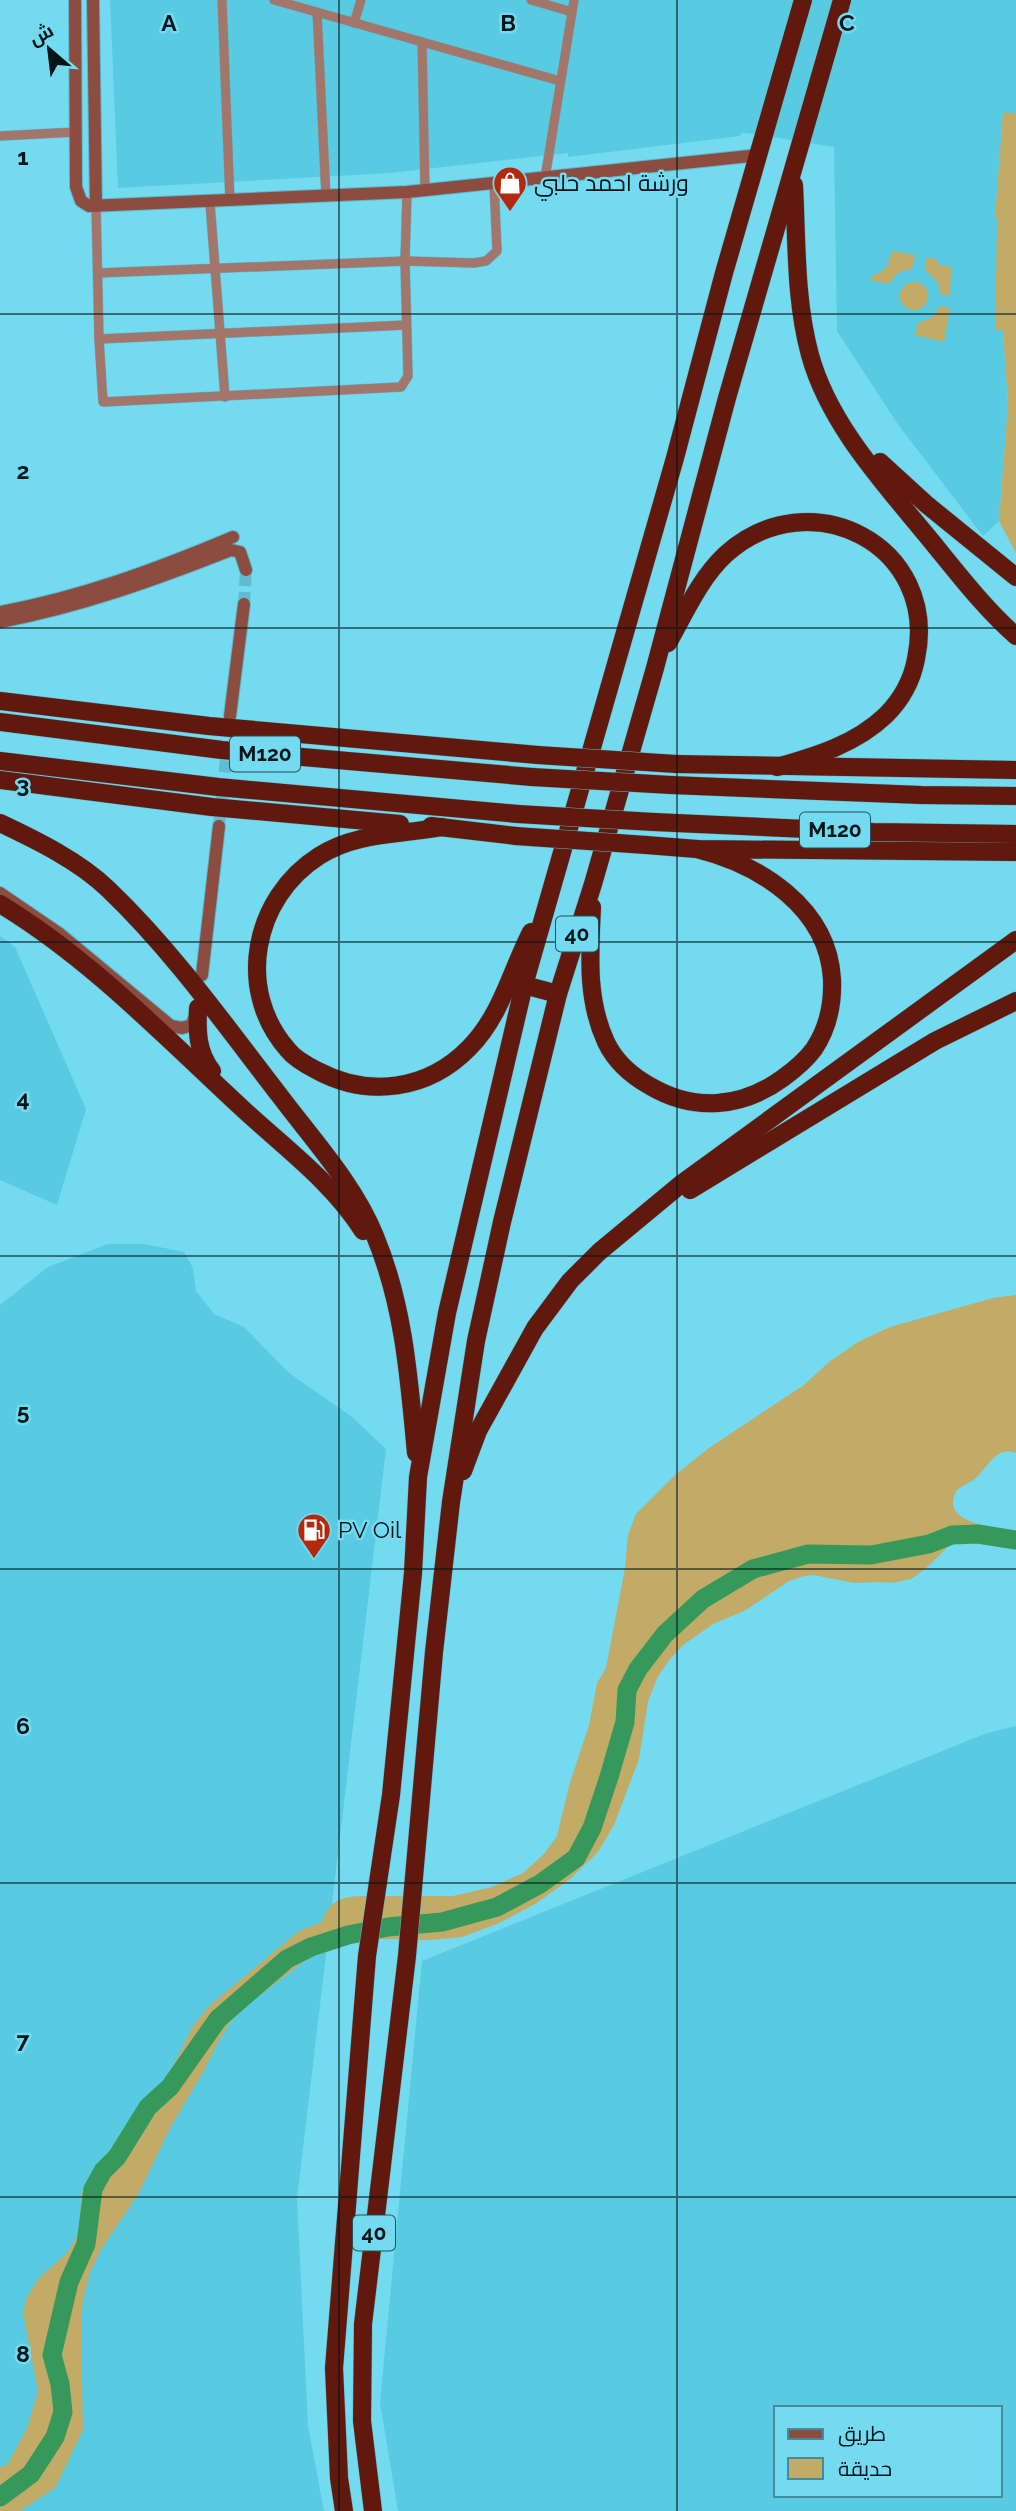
<svg xmlns="http://www.w3.org/2000/svg" width="1016" height="2511" viewBox="0 0 1016 2511" font-family="Raleway,Cairo,sans-serif">
<style>
.built{fill:#58cbe2;fill-rule:evenodd}
.green{fill:#c1ab67}
.lines{fill:none;stroke-linecap:round;stroke-linejoin:round}
.river{stroke:#36995b;stroke-width:19}
.secondary-tunnel{stroke:#62bcd0;stroke-width:12;stroke-dasharray:12 6;stroke-linecap:butt}
.street-casing{stroke:#5eb7c9;stroke-width:10}
.secondary-casing{stroke:#5eb7c9;stroke-width:14}
.highway-casing{stroke:#5eb7c9;stroke-width:19}
.street{stroke:#a3766c;stroke-width:9}
.secondary{stroke:#8c4c3f;stroke-width:12}
.highway{stroke:#60190c;stroke-width:18}
.highway-bridge-casing{stroke:#5eb7c9;stroke-width:19;stroke-linecap:butt}
.highway-bridge{stroke:#60190c;stroke-width:18}
.grid{fill:none;stroke:#011519;stroke-width:2;stroke-opacity:0.55}
.labels{text-anchor:middle;stroke-width:5;stroke-linejoin:round;paint-order:stroke}
.shield{fill:#73daf0;stroke:#23505a;stroke-width:2}
.shield-label{font-size:21px;font-weight:bold;fill:#011519}
.poi-label{font-size:23px;fill:#011519;stroke:#73daf0;text-anchor:start}
.grid-label{font-size:23px;text-anchor:middle;font-weight:bold;fill:#011519;stroke:#73daf0;stroke-width:5;stroke-linejoin:round;paint-order:stroke}
</style>
<rect width="100%" height="100%" fill="#73daf0"/>
<g class="built">
<path d="M110,0H1016V114L1003,113L995,217L997,221L996,330L1003,331L1008,404L999,521L983,536L897,423L837,331L834,147L747,133H741L740,136L568,157V153L390,173L118,188Z"/>
<path d="M0,936L15,947L86,1109L57,1205L0,1180Z"/>
<path d="M108,1244H144L184,1252L193,1268L196,1291L214,1314L244,1327L289,1373L352,1417L386,1449L297,2199L308,2426L324,2511H0V1305L48,1267Z"/>
<path d="M1016,1726V2511H398L380,2403L422,1961L987,1733ZM776,2408H1000V2495H776Z"/>
</g>
<g class="green">
<path d="M1003,112L1016,114V553L999,521L1008,404L1003,331L995,330L997,221L995,217Z"/>
<path d="M892,251L915,255L912,269L899,272L889,284L868,280L887,267Z"/>
<path d="M926,258H935L939,265L949,266L951,269L950,296L940,294L938,282L925,270Z"/>
<circle cx="914" cy="296" r="14"/>
<path d="M940,306L950,308L944,342L915,335L918,323L933,317Z"/>
<path d="M1016,1295V1453C996,1446 988,1467 976,1478C970,1483 963,1485 957,1490C937,1523 996,1528 1016,1531V1547L965,1540L953,1542L925,1569L911,1579L893,1583L880,1582L854,1583L814,1575L804,1576L789,1581L746,1610L713,1624L683,1645L671,1658L658,1676L648,1701L639,1759L614,1825L598,1852L570,1879L535,1904L499,1923L462,1937L431,1940L383,1939L343,1944L324,1950L302,1963L246,2006L231,2021L216,2046L203,2072L170,2128L139,2193L102,2248L90,2272L83,2300L81,2323L83,2430L55,2488L20,2511H0V2467L7,2465L27,2428L38,2391L23,2312L27,2297L38,2279L67,2253L76,2238L80,2226L81,2194L90,2175L103,2161L127,2123L160,2086L171,2070L193,2026L209,2006L299,1931L322,1922C329,1902 339,1897 360,1896H453L492,1887L523,1873L544,1854L557,1836L569,1786L589,1725L597,1683L606,1668L625,1568L628,1535L636,1514L675,1475L709,1448L804,1385L829,1362L858,1342L890,1327L993,1298Z"/>
</g>
<g class="lines">
<path class="river" d="M0,2497L31,2474L55,2437L63,2412L60,2384L52,2355L69,2282L86,2244L93,2189L103,2171L117,2157L148,2107L170,2087L218,2019L287,1959L311,1947L348,1935L388,1927L442,1922L497,1907L540,1884L576,1858L592,1828L609,1777L625,1722L627,1690L638,1669L665,1634L703,1599L753,1569L808,1554L871,1555L929,1544L952,1535L978,1534L1016,1540"/>
<g class="secondary-tunnel">
<path d="M244,604L246,570"/>
<path d="M219,826L230,720"/>
</g>
<g class="street-casing">
<g id="street">
<path d="M222,0L230,201"/>
<path d="M274,0L560,81"/>
<path d="M531,0L572,12"/>
<path d="M317,12L326,197"/>
<path d="M354,23L361,0"/>
<path d="M422,42L425,191"/>
<path d="M0,136L76,132"/>
<path d="M545,178L574,0"/>
<path d="M210,203L225,397"/>
<path d="M96,206L99,339"/>
<path d="M98,273L405,261L474,263L486,261L497,251L494,183"/>
<path d="M406,325L99,339L103,402L401,387L408,376L405,261L407,192"/>
</g>
</g>
<g class="secondary-casing">
<g id="secondary">
<path d="M75,0L76,187L81,201L89,206L407,192L759,155"/>
<path d="M93,0L96,206"/>
<path d="M0,612C81,597 157,569 233,537"/>
<path d="M0,622C80,607 155,580 231,550L240,552L246,570"/>
<path d="M230,716L244,604"/>
<path d="M0,893L60,934L171,1026L182,1028L192,1025L196,1012"/>
<path d="M202,975L219,826"/>
</g>
</g>
<g class="highway-casing">
<g id="highway">
<path d="M794,185C797,242 795,300 810,355C829,424 883,482 928,537C956,571 983,607 1016,636"/>
<path d="M880,462L926,504L1016,577"/>
<path d="M668,643C685,613 700,578 726,554C810,479 940,545 916,659C912,680 901,700 886,715C856,744 816,756 777,767"/>
<path d="M0,701L209,726L538,755"/>
<path d="M0,722L222,750L532,777"/>
<path d="M0,761L218,787L518,814"/>
<path d="M676,764L1016,770"/>
<path d="M0,780L212,807L400,824"/>
<path d="M671,785L921,795L1016,796"/>
<path d="M654,822L873,832L1016,834"/>
<path d="M0,823C36,840 79,861 108,889C173,951 225,1025 280,1096C313,1140 354,1184 375,1236C404,1306 409,1378 416,1453"/>
<path d="M431,826L516,836"/>
<path d="M442,827C400,835 356,832 319,856C253,898 235,990 288,1050C295,1059 308,1066 318,1071C369,1098 428,1090 469,1048C501,1016 511,971 531,932"/>
<path d="M646,845L697,849L1016,852"/>
<path d="M0,904C91,959 166,1038 244,1110C284,1147 333,1183 363,1231"/>
<path d="M592,907C590,953 586,999 606,1042C615,1061 632,1076 650,1086C694,1112 742,1108 783,1078C794,1070 806,1060 814,1049C828,1028 833,1003 832,979C828,908 761,865 697,849"/>
<path d="M524,985L558,994"/>
<path d="M198,1008C197,1031 197,1052 212,1071"/>
<path d="M690,1190L935,1041L1016,1001"/>
<path d="M463,1471L478,1431L535,1328L570,1281L599,1252L681,1184L1016,940"/>
<path d="M344,2511L339,2478L334,2368L367,1956L391,1795L413,1573L418,1477L447,1313L524,985L675,458L724,273L803,0"/>
<path d="M373,2511L362,2421L363,2324L407,1956L434,1652L451,1502L476,1341L502,1222L558,994L593,884L655,668L727,398L842,0"/>
</g>
</g>
<use href="#street" class="street"/>
<use href="#secondary" class="secondary"/>
<use href="#highway" class="highway"/>
<g class="highway-bridge-casing">
<g id="highway-bridge">
<path d="M538,755L676,764"/>
<path d="M532,777L671,785"/>
<path d="M518,814L654,822"/>
<path d="M516,836L646,845"/>
</g>
</g>
<use href="#highway-bridge" class="highway-bridge"/>
</g>
<path class="grid" d="M339,0V2511M677,0V2511M0,314H1016M0,628H1016M0,942H1016M0,1256H1016M0,1569H1016M0,1883H1016M0,2197H1016"/>
<defs>
<g id="shop-pin" transform="scale(1.75)"><path d="M0 17L-7.5 6A9.5 9.5 0 1 1 7.5 6Z" fill="#b4280c" stroke="#73daf0"/><path d="M-5-2.5h2.3a2.7 3.5 0 0 1 5.4 0H5L5.5 6h-11ZM-1.5-2.5h3a1.5 2.3 0 0 0-3 0Z" fill="#fff"/></g>
<g id="fuel-pin" transform="scale(1.75)"><path d="M0 17L-7.5 6A9.5 9.5 0 1 1 7.5 6Z" fill="#b4280c" stroke="#73daf0"/><path d="M-5.5-6h7V0h2V4h1.3V-2.5L3-4.5l.8-.8L6-3V5H2.5V1h-1V6h-7ZM-4.2-4.7v3.2H.2V-4.7Z" fill="#fff"/></g>
</defs>
<g fill-rule="evenodd">
<use href="#shop-pin" x="510" y="183"/>
<use href="#fuel-pin" x="314" y="1530"/>
</g>
<g class="labels">
<g class="shield">
<rect x="230" y="736.5" width="70" height="35" rx="5"/>
<rect x="800" y="812.5" width="70" height="35" rx="5"/>
<rect x="556" y="916.5" width="42" height="35" rx="5"/>
<rect x="353" y="2215.5" width="42" height="35" rx="5"/>
</g>
<g class="shield-label">
<text x="265" y="761">M120</text>
<text x="835" y="837">M120</text>
<text x="577" y="941">40</text>
<text x="374" y="2240">40</text>
</g>
<g class="poi-label">
<text x="534" y="191">ورشة احمد حلبي</text>
<text x="338" y="1538">PV Oil</text>
</g>
</g>
<g class="grid-label">
<text x="169" y="31">A</text>
<text x="508" y="31">B</text>
<text x="847" y="31">C</text>
<text x="23" y="165">1</text>
<text x="23" y="479">2</text>
<text x="23" y="793">3</text>
<text x="23" y="1107">4</text>
<text x="23" y="1420">5</text>
<text x="23" y="1734">6</text>
<text x="23" y="2048">7</text>
<text x="23" y="2362">8</text>
</g>
<rect x="774" y="2406" width="228" height="91" fill="#73daf0" stroke="#458b9a" stroke-width="2"/>
<rect x="788" y="2429" width="35" height="10" fill="#8c4c3f" stroke="#458b9a" stroke-width="2"/>
<text x="838" y="2441" font-size="21" fill="#011519">طريق</text>
<rect x="788" y="2458" width="35" height="21" fill="#c1ab67" stroke="#458b9a" stroke-width="2"/>
<text x="838" y="2476" font-size="21" fill="#011519">حديقة</text>
<g transform="translate(49 49) rotate(332)" stroke="#73daf0" stroke-width="5" paint-order="stroke">
<path d="M0-5L12 26L0 18L-12 26Z" fill="#011519"/>
<text y="-10" font-size="19" font-weight="bold" text-anchor="middle" fill="#011519">ش</text>
</g>
</svg>
